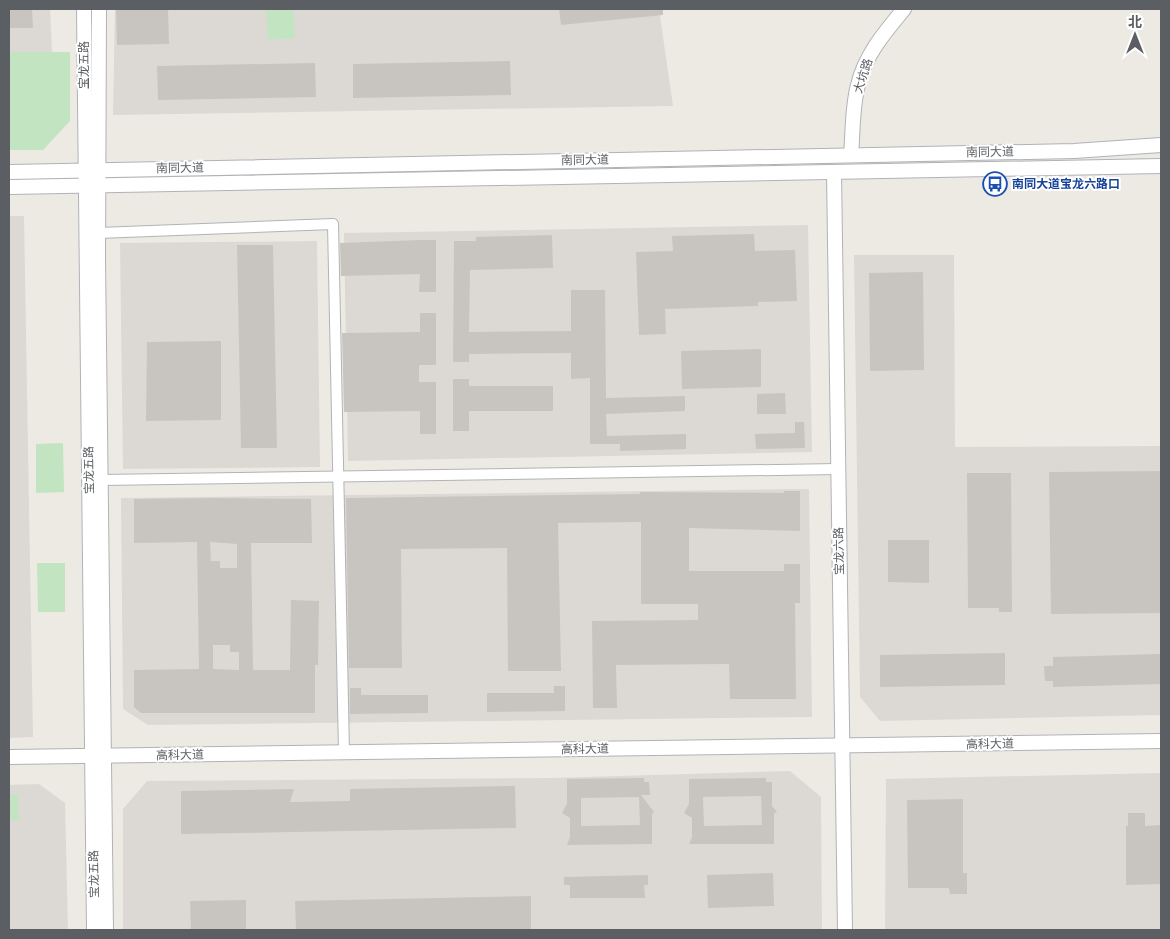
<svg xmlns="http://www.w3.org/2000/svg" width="1170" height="939" viewBox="0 0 1170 939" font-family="Figtree,'Noto Sans SC',sans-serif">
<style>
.industrial{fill:#dcd9d5}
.green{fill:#c2e4c0}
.building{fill:#c8c5c0;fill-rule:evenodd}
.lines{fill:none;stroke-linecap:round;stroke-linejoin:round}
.street-casing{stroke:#b0b4b8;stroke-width:12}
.secondary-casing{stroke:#afb3b8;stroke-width:16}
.street{stroke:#fff;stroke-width:10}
.secondary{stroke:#fff;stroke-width:14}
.labels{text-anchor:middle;stroke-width:4;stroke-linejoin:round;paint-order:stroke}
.street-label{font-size:12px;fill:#5b5f63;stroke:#fff}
.transit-label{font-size:12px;font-weight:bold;fill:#164399;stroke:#fff;text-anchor:start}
</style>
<rect width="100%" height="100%" fill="#edeae3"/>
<g class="industrial">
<path d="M9,9H50L52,52H9Z"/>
<path d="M115,9H659L673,106L113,115Z"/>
<path d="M9,216H24L33,737L9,738Z"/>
<path d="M808,225L812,452L348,461L344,233Z"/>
<path d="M317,241L320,467L123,469L120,243Z"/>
<path d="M854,255H954L955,447L1161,446V715L880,721L860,697Z"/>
<path d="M809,489L812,717L148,725L123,709L121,498Z"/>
<path d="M790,771L821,797L822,930H123V809L147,781L550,778Z"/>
<path d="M1161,773V930H885L886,779Z"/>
<path d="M39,784L65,803L68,930H9V785Z"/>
</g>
<g class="green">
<path d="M266,9H293L295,38L268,40Z"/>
<path d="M9,52H70V121L43,150H9Z"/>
<path d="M63,443L64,492L36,493V444Z"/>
<path d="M37,563H65V612H38Z"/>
<path d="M18,794L19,820H9V795Z"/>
</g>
<g class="building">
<path d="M9,9H32L33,28H9Z"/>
<path d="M116,9H168L169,44L117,45Z"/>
<path d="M559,9H663V15L561,25Z"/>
<path d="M510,61L511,95L353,98V64Z"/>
<path d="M315,63L316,97L158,100L157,66Z"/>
<path d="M754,234L755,251L795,250L797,301L758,302V306L665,309L666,334L639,335L636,252L673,251L672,236Z"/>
<path d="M552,235L553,268L470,270L469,332L571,331V290H605L606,398L685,396V411L606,414L607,436L686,434V449L620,451V444H590V378L571,379V353L469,354V362H453L454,241H476V237Z"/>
<path d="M420,240H436V292H419L420,274L341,276L340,243Z"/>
<path d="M237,245H273L277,448H241Z"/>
<path d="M923,272L924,370L870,371L869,273Z"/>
<path d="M420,313H436V365H419V382H436V434H420V411L344,412L342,333L420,332Z"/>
<path d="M221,341V420L146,421L147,342Z"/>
<path d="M761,349V387L682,389L681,351Z"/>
<path d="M453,379H469V386H553V411H469V431H453Z"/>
<path d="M785,393L786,414H757V394Z"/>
<path d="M795,422H804L805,448L756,449L755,434L795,433Z"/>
<path d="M1161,471V613L1051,614L1049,472Z"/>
<path d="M967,473H1011L1012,612H999V608H968Z"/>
<path d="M784,491H800V531L689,528V571H784V564H800V603H795L796,699H730L729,664L616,665L617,708H593L592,621L698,620V604H641V522L558,523L561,671H508L507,548L401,549L402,668H349L346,498L640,494V492L784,493Z"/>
<path d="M217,498L311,499L312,543H251L253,670H290L291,600L319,601L318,665H315V713H141L134,707V670L199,669L197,542L134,543V499ZM210,542L237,544V568H220V561H211ZM213,645H230V652H239V670L213,669Z"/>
<path d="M888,540H929V583L888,582Z"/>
<path d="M1005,653V685L880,687V655Z"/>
<path d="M1161,654V684L1053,687V681H1045L1044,666H1053V657Z"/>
<path d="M554,686H565V711L487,712V693H554Z"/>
<path d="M350,688H361V695H428V713L350,714Z"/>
<path d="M644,778V782H649L650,795H641L654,812L652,814V844L567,845L570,837V818L562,813L567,804V779ZM639,797L640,825L581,826V798Z"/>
<path d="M766,778V782H772V806L777,812L774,813V844H689L692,837V818L684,813L689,804V779ZM761,796L762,825L704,826L703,797Z"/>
<path d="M515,786L516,828L181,834V791L294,789L290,802L350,801V789Z"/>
<path d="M963,799V873H967V894H950L949,888H908L907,800Z"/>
<path d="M1128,813H1145V826L1161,825V884L1126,885V826H1128Z"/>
<path d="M773,873L774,906L708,908L707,875Z"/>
<path d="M648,875V885H644L645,898H570V885H564V877Z"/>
<path d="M531,896V930H296L295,901Z"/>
<path d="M246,900V930H191L190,901Z"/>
</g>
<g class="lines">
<g class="street-casing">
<g id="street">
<path d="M98,233L333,224L344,751"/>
<path d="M101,480L838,469"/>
</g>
</g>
<g class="secondary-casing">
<g id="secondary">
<path d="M84,9L94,930"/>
<path d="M99,9L98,259L106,930"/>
<path d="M851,155C853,132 852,107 858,85C865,55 885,32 904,9"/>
<path d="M9,172L1074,151L1161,145"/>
<path d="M834,172L845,930"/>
<path d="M9,187L1161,166"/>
<path d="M9,757L1161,741"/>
</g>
</g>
<use href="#street" class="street"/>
<use href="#secondary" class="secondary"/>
</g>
<defs>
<g id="bus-ring" transform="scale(1.25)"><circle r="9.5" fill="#fff" stroke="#1a4fb4" stroke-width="1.5"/><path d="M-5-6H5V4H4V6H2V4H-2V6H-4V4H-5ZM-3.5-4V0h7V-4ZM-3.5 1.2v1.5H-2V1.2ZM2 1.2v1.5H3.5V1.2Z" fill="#1a4fb4"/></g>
</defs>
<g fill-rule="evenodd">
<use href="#bus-ring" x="995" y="184"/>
</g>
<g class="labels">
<g class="street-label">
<text transform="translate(84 65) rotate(-90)" y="4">宝龙五路</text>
<text transform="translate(863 76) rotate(-72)" y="4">大坑路</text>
<text transform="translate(990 152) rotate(-1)" y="4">南同大道</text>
<text transform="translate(585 160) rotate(-1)" y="4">南同大道</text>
<text transform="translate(180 168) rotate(-1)" y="4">南同大道</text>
<text transform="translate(89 470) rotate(-91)" y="4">宝龙五路</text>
<text transform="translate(839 551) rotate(-91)" y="4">宝龙六路</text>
<text transform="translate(990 744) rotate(-1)" y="4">高科大道</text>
<text transform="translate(585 749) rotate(-1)" y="4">高科大道</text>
<text transform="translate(180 755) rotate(-1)" y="4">高科大道</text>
<text transform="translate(94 874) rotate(-91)" y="4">宝龙五路</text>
</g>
<g class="transit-label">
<text x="1012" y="188">南同大道宝龙六路口</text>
</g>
</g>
<rect width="1170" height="939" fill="none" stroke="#5b5f63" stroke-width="20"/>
<g transform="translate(1135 35)" stroke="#ffffff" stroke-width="4" paint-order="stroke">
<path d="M0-4L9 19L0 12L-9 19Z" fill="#5b5f63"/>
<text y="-8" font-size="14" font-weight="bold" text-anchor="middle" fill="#5b5f63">北</text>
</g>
</svg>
